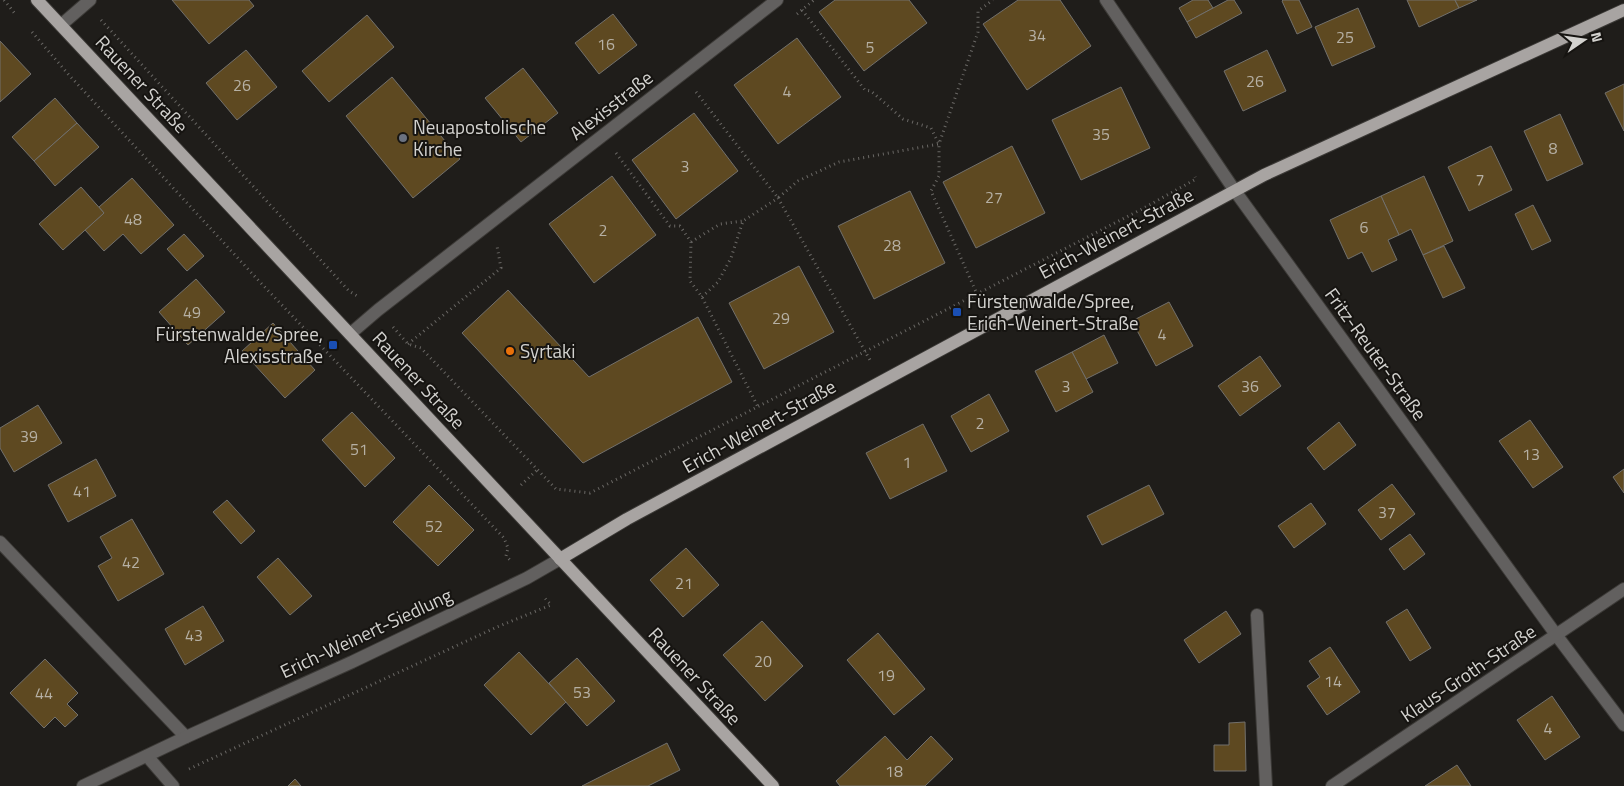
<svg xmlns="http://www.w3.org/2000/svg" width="1624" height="786" viewBox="0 0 1624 786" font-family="'Titillium Web',sans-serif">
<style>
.building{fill:#5e4921;stroke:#72706c}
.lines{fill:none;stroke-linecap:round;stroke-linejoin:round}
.minor-casing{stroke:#3c3a37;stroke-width:14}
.major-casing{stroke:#3c3a37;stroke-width:14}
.path{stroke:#6a6865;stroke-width:3;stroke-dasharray:1 4;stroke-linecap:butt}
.minor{stroke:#62605f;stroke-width:12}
.major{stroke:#a8a4a2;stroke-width:12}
.worship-dot{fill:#6b7280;stroke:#161411;stroke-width:2}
.transit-dot{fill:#1a4fb4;stroke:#161411;stroke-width:2}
.food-dot{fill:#e8710a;stroke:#161411;stroke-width:2}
.labels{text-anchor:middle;stroke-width:4;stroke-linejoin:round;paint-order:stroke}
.number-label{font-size:16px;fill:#b6b0a4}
.street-label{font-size:19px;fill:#d3d2cf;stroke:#161411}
.poi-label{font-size:19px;fill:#d3d2cf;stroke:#161411;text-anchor:start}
</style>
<rect width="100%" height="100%" fill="#1f1d1a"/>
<g class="building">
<path d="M172,0H249L254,6L209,44Z"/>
<path d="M835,0H909L927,23L864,71L819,12Z"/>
<path d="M1018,0H1060L1091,46L1027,90L983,24Z"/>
<path d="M1193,0H1208L1213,8L1187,22L1179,8Z"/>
<path d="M1228,0H1234L1242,13L1196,38L1187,22Z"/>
<path d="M1283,0H1299L1312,27L1297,34L1282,1Z"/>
<path d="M1407,0H1455L1459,8L1419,27Z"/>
<path d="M1455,0H1477L1459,8Z"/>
<path d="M1358,8L1375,47L1332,66L1315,27Z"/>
<path d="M613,14L637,45L599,74L575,43Z"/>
<path d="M367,15L394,47L329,102L302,71Z"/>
<path d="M797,38L841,97L778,144L734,85Z"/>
<path d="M0,41L31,74L0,102Z"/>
<path d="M246,50L277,87L237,120L206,83Z"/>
<path d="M1267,50L1286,91L1243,111L1224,71Z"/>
<path d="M523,68L558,113L521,142L485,98Z"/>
<path d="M392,77L460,159L413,198L346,116Z"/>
<path d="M1624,84V131L1605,93Z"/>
<path d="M1121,87L1150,148L1081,180L1052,120Z"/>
<path d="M55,98L77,123L34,161L12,137Z"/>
<path d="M694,113L738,171L676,219L632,160Z"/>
<path d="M1560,114L1583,164L1547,181L1524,131Z"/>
<path d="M77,123L99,147L55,186L34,161Z"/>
<path d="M1012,146L1045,213L976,248L943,182Z"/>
<path d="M1491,146L1512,190L1469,211L1448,167Z"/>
<path d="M612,176L656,235L594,283L549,224Z"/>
<path d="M1424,176L1453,241L1423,255L1411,229L1399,235L1381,196Z"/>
<path d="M132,178L174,225L141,254L123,234L104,251L85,230L104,213L99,207Z"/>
<path d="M81,187L104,213L63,250L39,224Z"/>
<path d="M910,191L945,263L874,299L838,226Z"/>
<path d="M1381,196L1399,235L1388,240L1397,260L1372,272L1362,252L1348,259L1330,220Z"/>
<path d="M1533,205L1551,241L1532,250L1515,214Z"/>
<path d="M184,234L204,256L187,271L167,249Z"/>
<path d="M1444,246L1465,288L1443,298L1423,255Z"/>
<path d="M799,266L834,332L764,369L729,303Z"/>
<path d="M196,279L225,312L188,345L159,312Z"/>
<path d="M508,290L589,377L698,317L732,382L583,463L462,333Z"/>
<path d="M1169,302L1193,346L1156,366L1132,321Z"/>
<path d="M273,323L315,370L285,398L242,351Z"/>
<path d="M1104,335L1118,363L1086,379L1072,352Z"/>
<path d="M1072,352L1093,392L1056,412L1035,371Z"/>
<path d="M1260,356L1281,386L1240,416L1218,386Z"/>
<path d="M989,394L1009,431L971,452L951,416Z"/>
<path d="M38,405L62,443L14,472L0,448V428Z"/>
<path d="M352,412L395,458L365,487L322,440Z"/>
<path d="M1530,420L1563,467L1533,488L1499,441Z"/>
<path d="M1339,422L1356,445L1324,470L1307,448Z"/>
<path d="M923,424L947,471L890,499L866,453Z"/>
<path d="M96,459L116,496L68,522L48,485Z"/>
<path d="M1624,469V493L1613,477Z"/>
<path d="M1392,484L1415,514L1381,540L1358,510Z"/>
<path d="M429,485L474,530L438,566L393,522Z"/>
<path d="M1149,485L1164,514L1102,545L1087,516Z"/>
<path d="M227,500L255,531L241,544L213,512Z"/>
<path d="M1311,503L1326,524L1294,548L1278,526Z"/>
<path d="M132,519L164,574L118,601L98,566L112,558L100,537Z"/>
<path d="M1410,534L1425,554L1404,570L1389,549Z"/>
<path d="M686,548L719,585L683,617L650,580Z"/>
<path d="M278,558L312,596L290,615L257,577Z"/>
<path d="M203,606L224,641L185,665L165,629Z"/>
<path d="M1407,609L1431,648L1410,661L1386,622Z"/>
<path d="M1226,611L1241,634L1199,663L1184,640Z"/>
<path d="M762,621L803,666L765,701L723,655Z"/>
<path d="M878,633L925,689L894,715L847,660Z"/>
<path d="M1330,647L1360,692L1327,715L1307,686L1320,677L1309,661Z"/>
<path d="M519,652L566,702L531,735L484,685Z"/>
<path d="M577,658L615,701L587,726L549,683Z"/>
<path d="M45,659L78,693L67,704L78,715L65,727L55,717L44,728L10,693Z"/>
<path d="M1552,696L1580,737L1545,760L1517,720Z"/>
<path d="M1245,722L1246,771H1214V745H1229V723Z"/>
<path d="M885,736L907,760L931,736L953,759L925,786H840L836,781Z"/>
<path d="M667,743L680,770L648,786H582Z"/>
<path d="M1457,765L1471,786H1425Z"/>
<path d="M295,779L301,786H288Z"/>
</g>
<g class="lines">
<g class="minor-casing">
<g id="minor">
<path d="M1106,0L1235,191L1557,636L1624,725"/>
<path d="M61,25L90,0"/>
<path d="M350,334L378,310L777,0"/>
<path d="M0,542L186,737"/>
<path d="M1257,615L1266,786"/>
<path d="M147,756L173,786"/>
<path d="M83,786L186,737L352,662L527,578L560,559"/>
<path d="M1332,786L1624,589"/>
</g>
</g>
<g class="major-casing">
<g id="major">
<path d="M37,0L773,786"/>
<path d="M560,559L627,519L1264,175L1624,10"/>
</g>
</g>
<g class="path">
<path d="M4,0L16,15"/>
<path d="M802,10L865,90L871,91L903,119L931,128L939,144V176L931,191L977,294"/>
<path d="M797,14L814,0"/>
<path d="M101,20L349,291L359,297"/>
<path d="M32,32L69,75L259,281L504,538L508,548L506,556L510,560"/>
<path d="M696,92L778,198L798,181L839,162L939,144L978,32V11L993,0"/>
<path d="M616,153L670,226H680L691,242L690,281L702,297L758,407"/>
<path d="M691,242L720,224L743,221"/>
<path d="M702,297L718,282L731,258L743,221L778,198L870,360"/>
<path d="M393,327L408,344L421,348L556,489L590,493L1142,209L1196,179L1195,177"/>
<path d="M408,344L501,268L497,246"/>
<path d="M521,485L537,470"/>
<path d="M189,769L497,627L551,605L543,596"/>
</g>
<use href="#minor" class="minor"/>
<use href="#major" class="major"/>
</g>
<circle class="worship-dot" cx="403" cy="138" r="5"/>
<g class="transit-dot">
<rect x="952" y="307" width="10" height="10" rx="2.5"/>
<rect x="328" y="340" width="10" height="10" rx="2.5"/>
</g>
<circle class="food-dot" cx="510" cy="351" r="5"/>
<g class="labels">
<g class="number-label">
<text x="1037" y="41">34</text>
<text x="1345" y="43">25</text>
<text x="606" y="50">16</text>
<text x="870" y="53">5</text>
<text x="1255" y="87">26</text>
<text x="242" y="91">26</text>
<text x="787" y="97">4</text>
<text x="1101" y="140">35</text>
<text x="1553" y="154">8</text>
<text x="685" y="172">3</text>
<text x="1480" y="185">7</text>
<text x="994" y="203">27</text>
<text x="133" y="225">48</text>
<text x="1364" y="233">6</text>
<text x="603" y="236">2</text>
<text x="892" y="251">28</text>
<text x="192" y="318">49</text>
<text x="781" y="324">29</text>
<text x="1162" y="340">4</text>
<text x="1066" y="392">3</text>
<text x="1250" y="392">36</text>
<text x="980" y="429">2</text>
<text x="29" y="442">39</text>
<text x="359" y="455">51</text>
<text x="1531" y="460">13</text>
<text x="907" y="468">1</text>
<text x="82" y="497">41</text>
<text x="1387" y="518">37</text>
<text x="434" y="532">52</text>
<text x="131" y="568">42</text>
<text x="684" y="589">21</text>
<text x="194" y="641">43</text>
<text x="763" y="667">20</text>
<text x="886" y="681">19</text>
<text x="1333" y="687">14</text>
<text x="582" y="698">53</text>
<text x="44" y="699">44</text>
<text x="1548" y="734">4</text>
<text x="894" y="777">18</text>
</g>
<g class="street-label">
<text transform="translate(142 84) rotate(47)" y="7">Rauener Straße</text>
<text transform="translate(611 105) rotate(-38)" y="7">Alexisstraße</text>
<text transform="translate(1116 233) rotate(-28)" y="7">Erich-Weinert-Straße</text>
<text transform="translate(1376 354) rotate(54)" y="7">Fritz-Reuter-Straße</text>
<text transform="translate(419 380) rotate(47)" y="7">Rauener Straße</text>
<text transform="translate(759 426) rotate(-29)" y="7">Erich-Weinert-Straße</text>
<text transform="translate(366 633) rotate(-25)" y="7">Erich-Weinert-Siedlung</text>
<text transform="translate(1468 673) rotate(-34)" y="7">Klaus-Groth-Straße</text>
<text transform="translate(695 676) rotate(47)" y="7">Rauener Straße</text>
</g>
<g class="poi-label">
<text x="413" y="134">Neuapostolische<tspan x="413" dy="22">Kirche</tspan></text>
<text x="967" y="308">Fürstenwalde/Spree,<tspan x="967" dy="22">Erich-Weinert-Straße</tspan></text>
<text x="323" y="341" text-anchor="end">Fürstenwalde/Spree,<tspan x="323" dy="22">Alexisstraße</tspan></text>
<text x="520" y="358">Syrtaki</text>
</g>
</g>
<g transform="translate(1584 40) rotate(77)" stroke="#161411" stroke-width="4" paint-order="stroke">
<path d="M0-4L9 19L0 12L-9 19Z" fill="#d3d2cf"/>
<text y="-8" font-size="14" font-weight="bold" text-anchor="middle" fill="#d3d2cf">N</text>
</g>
</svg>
